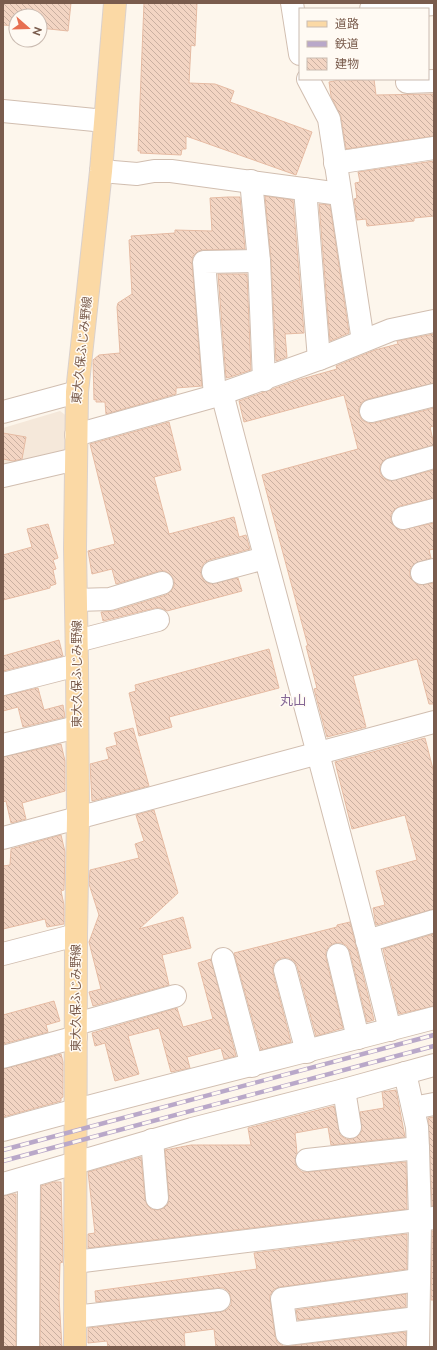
<svg xmlns="http://www.w3.org/2000/svg" width="437" height="1350" viewBox="0 0 437 1350" font-family="Raleway,'Noto Sans JP',sans-serif">
<style>
.residential{fill:#f5e8da}
.building{fill:url(#building-back-hatch);stroke:#e6bba3}
.lines{fill:none;stroke-linecap:round;stroke-linejoin:round}
.minor-casing{stroke:#d1beb0;stroke-width:24}
.major-casing{stroke:#dad1cd;stroke-width:24}
.minor{stroke:#fff;stroke-width:22}
.major{stroke:#fbd9a5;stroke-width:22}
.rail-casing{stroke:#b9a8c9;stroke-width:4.5}
.rail{stroke:#fffaf3;stroke-width:3;stroke-dasharray:9;stroke-linecap:butt}
.labels{text-anchor:middle;stroke-width:3;stroke-linejoin:round;paint-order:stroke}
.street-label{font-size:12px;fill:#7a5c4d;stroke:#fffaf3}
.neighbourhood-label{font-size:13px;fill:#846695;stroke:#fffaf3}
</style>
<defs>
<pattern id="building-back-hatch" width="6" height="6" patternUnits="userSpaceOnUse"><rect width="6" height="6" fill="#f3d5c3"/><path d="M-1 5l2 2M0 0l6 6M5-1l2 2" fill="none" stroke="#cab0a1"/></pattern>
</defs>
<rect width="100%" height="100%" fill="#fdf6ec"/>
<path class="residential" d="M60,411L68,417L70,447L60,457L3,471V428Z"/>
<g class="building">
<path d="M3,3H71L68,31L40,28V16H16V26L3,25Z"/>
<path d="M144,3H197L195,46L191,45L189,83L215,84L234,91L230,102L312,132L296,175L186,136V149H182L181,155L140,153L141,151H138Z"/>
<path d="M344,79H348L349,81L374,79L376,95L433,94L434,136L346,149L341,117L331,96L329,82Z"/>
<path d="M434,161V216L414,218V221L367,226L366,219L357,220L354,199L357,198L355,183L360,182L358,172Z"/>
<path d="M265,196L293,200L304,333L285,334L287,357L276,361L271,260Z"/>
<path d="M228,197H240L245,249L203,250L198,251L193,256L192,263L202,386L176,388V394L106,414L105,402H96V399L94,400L93,360L99,355L120,353L117,307L118,303L132,294L129,240L132,239L131,236L175,233V230L212,231L210,198Z"/>
<path d="M319,204L330,205L349,333L330,341Z"/>
<path d="M218,274H247L251,370L230,377L226,378Z"/>
<path d="M434,334V383L368,399L362,402L359,408V414L362,420L368,423H374L434,408V426L430,427L434,445L389,457L383,461L380,466V472L383,478L389,481L434,470V498L400,506L395,509L391,514V521L394,526L400,530L434,523V549L429,550L431,558L414,564L410,569V576L413,581L418,585L434,583V704H429L417,659L353,676L366,727L327,737L314,689L317,688L306,646H308L262,475L358,449L344,395L244,422L239,401L298,380L337,369L336,366L375,350L398,344L397,341Z"/>
<path d="M169,422L181,470L154,477L169,534L234,517L239,537L246,535L250,549L209,560L204,563L201,569V575L204,581L210,584L238,578L242,591L167,611L161,608H155L103,621L101,612L114,611L166,595L171,591L174,586V580L170,574L165,571H159L116,584L112,569L92,574L88,551L115,544L90,444Z"/>
<path d="M3,433L26,437L22,459L13,461L3,459Z"/>
<path d="M48,524L58,558L53,560L56,569L53,570L56,584L50,586V588L3,600V555L32,547L27,529Z"/>
<path d="M59,640L63,656L3,671V656Z"/>
<path d="M269,649L279,688L169,717L172,727L139,736L129,693L136,691L135,685Z"/>
<path d="M38,688L44,710L63,705L65,717L23,727L18,707L3,711V696Z"/>
<path d="M133,728L149,786L92,801L90,764L109,759L106,748L117,745L114,733Z"/>
<path d="M425,738L434,773V909L376,925L373,908L385,905L376,871L417,860L405,815L352,829L335,762Z"/>
<path d="M61,744L65,761V791L22,803L26,819L11,823L6,801L3,802V757Z"/>
<path d="M154,810L178,893L139,929L183,917L191,948L162,955L169,985L93,1006L89,992L101,989L89,942L99,915L89,884L90,870L139,858L135,844L144,841L136,815Z"/>
<path d="M61,835L65,852L64,890L61,891L64,905V924L47,927L45,919L3,929V866L10,865L11,849Z"/>
<path d="M350,922L374,1020L367,1022L350,952L347,946L342,943H335L329,946L326,951V958L343,1028L316,1036L297,966L294,961L289,958H281L276,961L273,966V973L291,1042L261,1050L234,953L337,927V925Z"/>
<path d="M434,934V1006L399,1014L383,949Z"/>
<path d="M211,959L236,1056L224,1059L221,1048L187,1057L190,1068L171,1072L159,1028L128,1036L139,1074L115,1081L105,1043L95,1046L92,1033L177,1008L183,1027L213,1019L198,963Z"/>
<path d="M54,1001L60,1021L46,1025L48,1032L3,1044V1015Z"/>
<path d="M61,1054L63,1062V1097L61,1098V1101L3,1117V1069Z"/>
<path d="M396,1090L405,1137L331,1145L328,1127L295,1133L297,1153L295,1161L297,1168L302,1172H308L406,1162L407,1209L88,1248V1234L95,1233L88,1172L141,1157L145,1199L147,1205L151,1209L158,1210L164,1208L168,1204L169,1197L165,1150L191,1145H251L248,1128L334,1106L340,1135L346,1139H352L358,1136L362,1131L360,1112L384,1108L382,1092Z"/>
<path d="M434,1117V1206H432L428,1118Z"/>
<path d="M54,1182H61L63,1262L60,1263L59,1298L62,1347H40L41,1186Z"/>
<path d="M12,1194H16V1347H3V1196Z"/>
<path d="M432,1231H434V1300H431Z"/>
<path d="M407,1234V1269L280,1287L274,1289L270,1295V1300L275,1336L277,1342L283,1346H289L406,1332V1347H216L214,1329L184,1333L185,1347H108L107,1341L88,1343V1328L220,1312L227,1310L231,1305V1299L229,1292L224,1288H218L96,1302L95,1291L257,1269L254,1253Z"/>
<path d="M406,1294V1307L298,1320L296,1310Z"/>
</g>
<g class="lines">
<g class="minor-casing">
<g id="minor">
<path d="M292,3L300,54"/>
<path d="M371,9L434,4"/>
<path d="M308,79L329,119L363,341"/>
<path d="M407,82L434,81"/>
<path d="M3,111L105,121"/>
<path d="M335,163L434,148"/>
<path d="M101,171L137,174L154,171H171L340,194"/>
<path d="M251,181L259,261L264,380"/>
<path d="M305,189L319,359"/>
<path d="M222,393C277,606 337,817 390,1030"/>
<path d="M215,396L204,262L259,261"/>
<path d="M371,411L434,395"/>
<path d="M3,412L77,392"/>
<path d="M76,435L215,396L319,359L391,330L434,321"/>
<path d="M392,469L434,457"/>
<path d="M3,476L76,459"/>
<path d="M403,518L434,510"/>
<path d="M213,572L265,558"/>
<path d="M422,573L434,570"/>
<path d="M76,600L110,599L162,583"/>
<path d="M77,641L158,620"/>
<path d="M3,684L77,665"/>
<path d="M3,745L77,727"/>
<path d="M3,838L434,722"/>
<path d="M367,941L434,921"/>
<path d="M3,954L76,935"/>
<path d="M338,955L358,1038"/>
<path d="M223,959L252,1066"/>
<path d="M285,970L307,1052"/>
<path d="M76,1024L175,996"/>
<path d="M3,1057L76,1037"/>
<path d="M405,1073L417,1127L418,1148L420,1220L418,1347"/>
<path d="M344,1090L350,1127"/>
<path d="M413,1108L434,1104"/>
<path d="M3,1130C146,1090 290,1056 434,1018"/>
<path d="M152,1140L157,1198"/>
<path d="M307,1160L418,1148"/>
<path d="M3,1184L192,1129L344,1090L434,1065"/>
<path d="M75,1262L434,1218"/>
<path d="M75,1317L219,1300"/>
<path d="M417,1318L287,1334L282,1299L418,1280"/>
<path d="M28,1347L29,1177"/>
</g>
</g>
<g class="major-casing">
<path id="major" d="M75,1347L76,935L78,818L77,665L75,548L77,392L101,171L115,3"/>
</g>
<use href="#minor" class="minor"/>
<use href="#major" class="major"/>
<g class="rail-casing">
<g id="rail">
<path d="M3,1150L434,1035"/>
<path d="M3,1161L434,1046"/>
</g>
</g>
<use href="#rail" class="rail"/>
</g>
<g class="labels">
<g class="street-label">
<text transform="translate(82 350) rotate(-84)" y="4">東大久保ふじみ野線</text>
<text transform="translate(77 674) rotate(-90)" y="4">東大久保ふじみ野線</text>
<text transform="translate(76 998) rotate(-90)" y="4">東大久保ふじみ野線</text>
</g>
<g class="neighbourhood-label">
<text x="293" y="705">丸山</text>
</g>
</g>
<rect width="437" height="1350" fill="none" stroke="#7a5c4d" stroke-width="8"/>
<rect x="299" y="8" width="130" height="72" fill="#fffaf3" stroke="#cabbb1"/>
<rect x="307" y="21" width="20" height="6" fill="#fbd9a5" stroke="#cabbb1"/>
<text x="335" y="28" font-size="12" fill="#7a5c4d">道路</text>
<rect x="307" y="41" width="20" height="6" fill="#b9a8c9" stroke="#cabbb1"/>
<text x="335" y="48" font-size="12" fill="#7a5c4d">鉄道</text>
<rect x="307" y="58" width="20" height="12" fill="url(#building-back-hatch)" stroke="#cabbb1"/>
<text x="335" y="68" font-size="12" fill="#7a5c4d">建物</text>
<g transform="translate(28 28) rotate(110)"><circle r="19" fill="#fffaf3" stroke="#cabbb1"/>
<path d="M0-3L7 15L0 10L-7 15Z" fill="#e76f51"/>
<text y="-6" font-size="11" font-weight="bold" text-anchor="middle" fill="#7a5c4d">N</text>
</g>
</svg>
